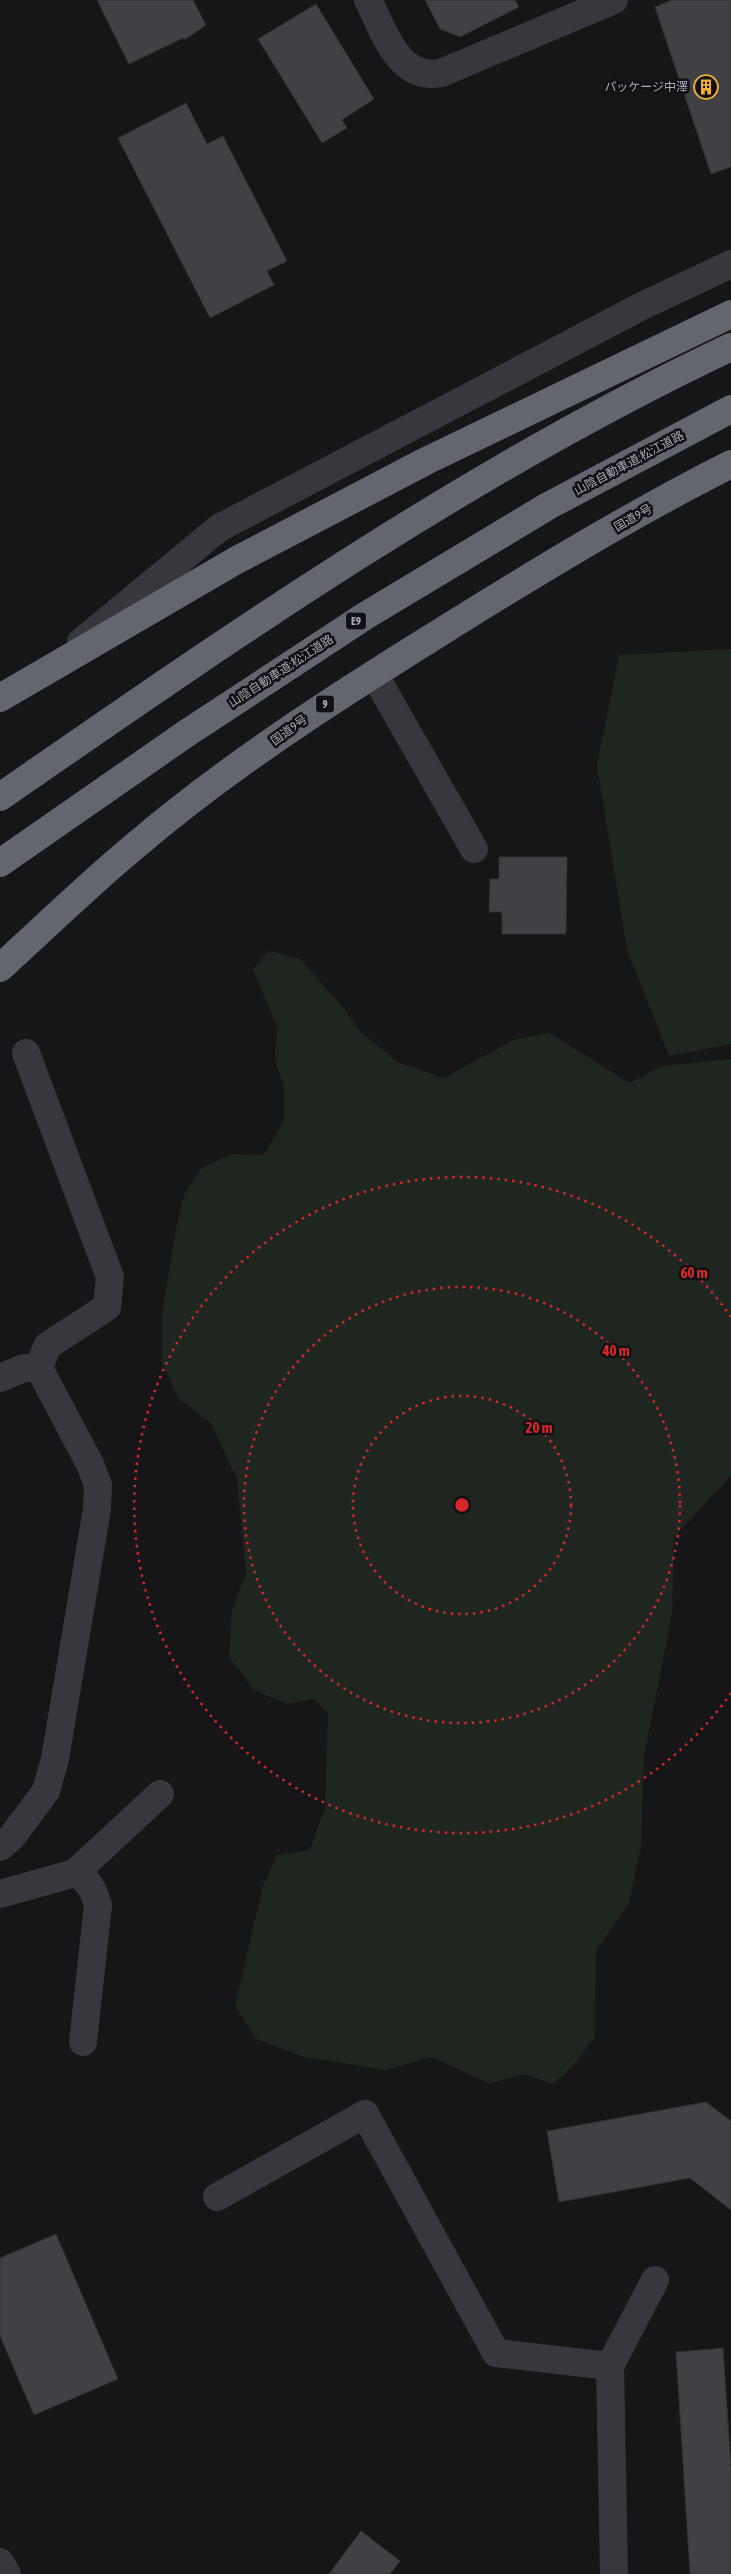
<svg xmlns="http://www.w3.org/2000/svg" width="731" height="2574" viewBox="0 0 731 2574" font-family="'Asap Condensed','Noto Sans JP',sans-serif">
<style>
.green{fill:#1e261f}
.building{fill:#404145;stroke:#303034}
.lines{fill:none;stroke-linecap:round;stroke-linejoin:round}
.minor{stroke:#37383d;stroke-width:28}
.highway{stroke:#63666e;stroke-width:28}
.ring{fill:none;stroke:#d62828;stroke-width:2.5;stroke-dasharray:2.5 5}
.labels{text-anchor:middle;stroke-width:5;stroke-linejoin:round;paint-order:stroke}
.shield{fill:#111113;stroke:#7b7e86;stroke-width:1}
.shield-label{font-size:11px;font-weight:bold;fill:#a8adb8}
.poi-label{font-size:12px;fill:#a8adb8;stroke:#111113;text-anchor:end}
.street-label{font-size:12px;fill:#a8adb8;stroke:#111113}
.centre{fill:#d62828;stroke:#111113;stroke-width:2.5}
.ring-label{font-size:15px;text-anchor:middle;font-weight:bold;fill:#d62828;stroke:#111113;stroke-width:5;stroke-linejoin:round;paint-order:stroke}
</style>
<rect width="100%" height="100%" fill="#161618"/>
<g class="green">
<path d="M731,649V1044L669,1056L627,950L597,765L619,655Z"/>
<path d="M269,951L300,959L342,1006L360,1031L397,1062L444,1078L513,1040L550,1033L629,1083L662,1066L731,1059V1476L674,1537L672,1614L644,1756L641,1847L629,1903L596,1951L595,2037L573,2066L553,2084L524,2074L490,2084L432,2057L387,2070L304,2057L256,2039L235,2005L263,1886L277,1855L310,1850L325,1808L328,1713L313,1699L287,1704L254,1690L229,1657L232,1611L246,1573L237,1479L211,1423L179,1399L162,1364V1314L176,1229L185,1192L202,1168L231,1154L264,1155L284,1120V1087L275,1059L277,1027L253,969Z"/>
</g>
<g class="building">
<path d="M97,0H193L206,25L184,40L183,38L129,64Z"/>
<path d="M425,0H515L519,7L460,37L440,29Z"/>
<path d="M672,0H731V167L711,174L655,7Z"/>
<path d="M316,4L374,99L342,120L347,128L322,143L258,39Z"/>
<path d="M186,103L207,144L223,136L287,261L267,271L274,285L210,318L118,138Z"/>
<path d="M499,857H567L566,934H502V912H489L490,879H499Z"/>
<path d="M706,2102L731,2121V2210L690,2178L559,2202L547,2131Z"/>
<path d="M56,2234L118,2379L34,2415L0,2336V2258Z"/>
<path d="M723,2348L731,2467V2574H690L676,2352Z"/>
<path d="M361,2531L400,2561L390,2574H329Z"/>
</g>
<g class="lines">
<g class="minor">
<path d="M368,0C384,31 398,81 441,73L614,0"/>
<path d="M81,642L219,528L642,306L731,264"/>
<path d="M374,674L474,849"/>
<path d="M26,1053L110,1277L107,1307L47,1346L39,1368"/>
<path d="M0,1378L24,1368H39L90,1464L98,1485L97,1509L55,1759L46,1791L11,1838L0,1847"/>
<path d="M75,1873L160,1794"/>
<path d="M0,1894L75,1873C89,1880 93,1889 98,1905L83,2042"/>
<path d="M217,2197L365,2114L496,2353L610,2366L655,2280"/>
<path d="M610,2366L614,2574"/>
<path d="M0,2562L7,2574"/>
</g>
<g class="highway">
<path d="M0,698L235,561L426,461L731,314"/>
<path d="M0,797C235,634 471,470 731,347"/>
<path d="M0,863L187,733L365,616L548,506L731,409"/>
<path d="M0,968C45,927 89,884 136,845C229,766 333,699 436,635C532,575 630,515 731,464"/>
</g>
</g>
<g class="ring">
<circle cx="462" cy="1505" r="109"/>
<circle cx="462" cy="1505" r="218"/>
<path d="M731 1693A328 328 0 1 1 731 1317"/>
</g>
<defs>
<g id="building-ring" transform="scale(1.25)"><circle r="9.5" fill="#111113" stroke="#f2b134" stroke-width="1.5"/><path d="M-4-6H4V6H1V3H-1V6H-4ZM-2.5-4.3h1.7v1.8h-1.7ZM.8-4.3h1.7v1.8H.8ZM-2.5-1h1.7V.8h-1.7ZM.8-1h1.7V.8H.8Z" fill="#f2b134"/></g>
</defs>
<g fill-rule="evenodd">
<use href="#building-ring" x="706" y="87"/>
</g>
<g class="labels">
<g class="shield">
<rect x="346" y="612.5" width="20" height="17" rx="4"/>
<rect x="316" y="695.5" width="18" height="17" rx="4"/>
</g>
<g class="shield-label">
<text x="356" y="625">E9</text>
<text x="325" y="708">9</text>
</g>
<g class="poi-label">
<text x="688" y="91">パッケージ中澤</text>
</g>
<g class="street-label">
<text transform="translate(629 463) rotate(-28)" y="4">山陰自動車道;松江道路</text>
<text transform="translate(633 518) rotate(-30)" y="4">国道9号</text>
<text transform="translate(281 671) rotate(-33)" y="4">山陰自動車道;松江道路</text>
<text transform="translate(289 730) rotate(-36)" y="4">国道9号</text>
</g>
</g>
<circle cx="462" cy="1505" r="8" class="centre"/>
<g class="ring-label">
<text x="694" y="1278">60 m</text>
<text x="616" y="1356">40 m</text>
<text x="539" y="1433">20 m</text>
</g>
</svg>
